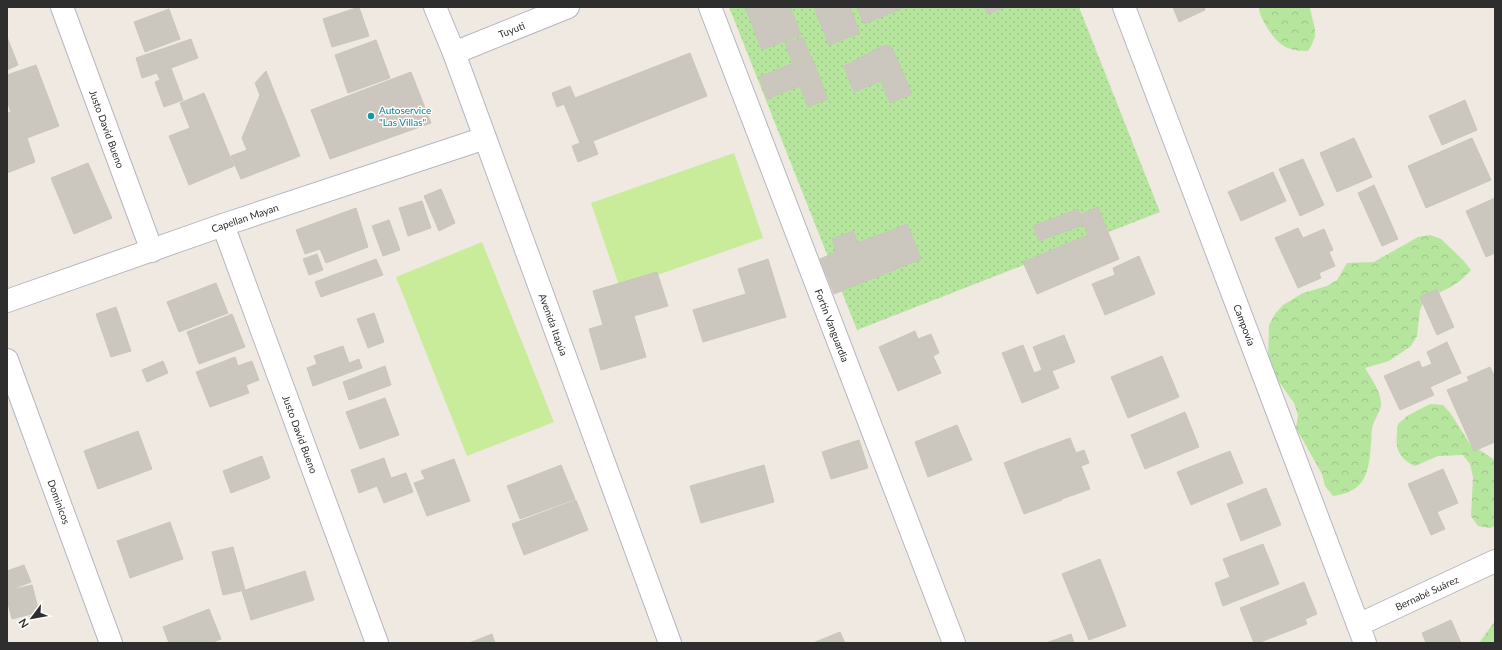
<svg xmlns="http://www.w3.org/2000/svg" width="1502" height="650" viewBox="0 0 1502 650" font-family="Lato,sans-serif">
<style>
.forest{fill:url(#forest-crowns)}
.park{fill:url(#park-dots)}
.pitch{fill:#c9ec9a}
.building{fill:#cbc7bf;stroke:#cbc5ba}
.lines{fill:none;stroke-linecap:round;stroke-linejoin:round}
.minor-casing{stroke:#b4b7c1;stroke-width:24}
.minor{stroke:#fff;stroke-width:22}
.culture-dot{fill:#0f9aa8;stroke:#fff;stroke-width:1.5}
.labels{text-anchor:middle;stroke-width:3;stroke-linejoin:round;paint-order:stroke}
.street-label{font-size:10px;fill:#2e2e2e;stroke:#fff}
.culture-label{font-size:10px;fill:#0d838f;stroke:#fff;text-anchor:start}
</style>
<defs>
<pattern id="forest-crowns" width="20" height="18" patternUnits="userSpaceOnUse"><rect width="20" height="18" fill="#b6e59e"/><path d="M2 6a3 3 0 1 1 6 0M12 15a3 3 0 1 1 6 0" fill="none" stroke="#9dc588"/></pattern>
<pattern id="park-dots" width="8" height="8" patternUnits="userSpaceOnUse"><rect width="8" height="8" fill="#b6e59e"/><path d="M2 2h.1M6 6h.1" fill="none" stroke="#9dc588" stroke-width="1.8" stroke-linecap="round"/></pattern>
</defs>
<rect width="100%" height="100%" fill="#efe9e1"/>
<g class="forest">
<path d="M1259,7H1310C1313,28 1321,31 1308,51C1285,52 1276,43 1265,24C1262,18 1259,14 1259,7Z"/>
<path d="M1430,235L1441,239L1463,260L1471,270C1457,286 1444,291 1425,298L1420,310L1417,336L1411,346L1389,361L1365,368C1371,378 1382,393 1381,405C1380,412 1374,420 1372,428C1371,433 1372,438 1371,443C1369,472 1366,492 1333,496L1325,486L1322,474L1296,428L1298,415L1294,403L1272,372L1268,360L1269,325L1275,314L1283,305L1303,293L1327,286L1337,280L1347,263L1374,262L1418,237Z"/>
<path d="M1430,404L1443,405L1451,414L1470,444L1495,460V526L1490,528L1478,526L1471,516L1473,477L1470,464L1463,455L1438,456L1415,466C1395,457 1395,445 1398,424L1407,416Z"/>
<path d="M1495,621V643H1479Z"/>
</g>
<path class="park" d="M729,7H1079L1160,212L857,330Z"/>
<g class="pitch">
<path d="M734,153L763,238L620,288L591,203Z"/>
<path d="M482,242L554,422L467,456L396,277Z"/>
</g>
<g class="building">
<path d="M359,7L369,36L332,47L323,19Z"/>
<path d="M745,7H790L801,35L762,50Z"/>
<path d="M814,7H850L860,33L829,45Z"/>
<path d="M857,7H905L864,24Z"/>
<path d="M984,7H1006L987,14Z"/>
<path d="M1173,7H1204L1205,10L1179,22Z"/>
<path d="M169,9L180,39L145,52L134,22Z"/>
<path d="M7,37L18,65L7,70Z"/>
<path d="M803,37L810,55L792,62L785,43Z"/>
<path d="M191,39L198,58L171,68L183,100L164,107L155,82L160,80L157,73L142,78L136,58Z"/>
<path d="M376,40L390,78L348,93L335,55Z"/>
<path d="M882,46H891L912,94L890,103L881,81L854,92L844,66Z"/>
<path d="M690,53L707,96L593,141L598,154L578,162L572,146L580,143L564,104L557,107L552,93L570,86L575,98Z"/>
<path d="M811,56L828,99L808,107L800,86L767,99L759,77Z"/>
<path d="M36,65L59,126L27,138L35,162L7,173V113L11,112L7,101V75Z"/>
<path d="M266,71L300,156L241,179L231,156L247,150L242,138L260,95L255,83Z"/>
<path d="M411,72L431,123L330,159L311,110Z"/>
<path d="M204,93L234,166L189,185L169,136L190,128L180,103Z"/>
<path d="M1465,100L1477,130L1442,145L1429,116Z"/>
<path d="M1354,138L1372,177L1337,192L1320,153Z"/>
<path d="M1472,138L1491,180L1426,208L1408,166Z"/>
<path d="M1303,159L1324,205L1300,216L1279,169Z"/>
<path d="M88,163L112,218L74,234L51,178Z"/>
<path d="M1273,172L1286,201L1241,221L1228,192Z"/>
<path d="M1374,185L1398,239L1382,246L1358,193Z"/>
<path d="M441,189L455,223L439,231L424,196Z"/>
<path d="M1495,198V253L1486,257L1466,211Z"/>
<path d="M422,201L431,228L408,236L399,208Z"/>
<path d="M1098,207L1119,259L1037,294L1023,262L1088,235L1079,215Z"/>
<path d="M356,208L368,247L326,263L320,249L305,254L296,230Z"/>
<path d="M1078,209L1083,225L1039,241L1033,226Z"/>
<path d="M389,220L400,250L383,256L372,226Z"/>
<path d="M907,224L921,259L834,294L820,259L836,252L832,239L853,231L858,243Z"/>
<path d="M1298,228L1303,238L1324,229L1333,250L1329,252L1335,266L1319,273L1321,278L1298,288L1275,238Z"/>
<path d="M317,254L323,270L309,275L303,259Z"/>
<path d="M1139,256L1155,294L1105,315L1092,284L1115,275L1113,268Z"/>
<path d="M376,259L383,275L321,297L315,282Z"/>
<path d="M768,259L786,317L703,342L693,310L746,294L738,269Z"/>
<path d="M657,272L668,306L603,325L593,291Z"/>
<path d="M216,283L228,313L179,332L167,302Z"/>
<path d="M1437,289L1454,327L1437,335L1420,297Z"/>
<path d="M116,307L131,351L111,357L96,314Z"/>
<path d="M374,313L384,342L368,348L357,319Z"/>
<path d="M232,314L245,347L199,364L187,332Z"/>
<path d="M634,316L646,357L601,370L589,329Z"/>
<path d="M915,331L918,339L931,334L939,353L933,356L941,373L898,391L879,347Z"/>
<path d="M1064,335L1075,362L1052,371L1059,388L1022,403L1002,353L1023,345L1034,373L1042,370L1033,347Z"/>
<path d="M1447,342L1461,373L1430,387L1434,395L1400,410L1384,376L1419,361L1422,368L1432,364L1427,352Z"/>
<path d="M343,346L349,363L359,359L362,368L313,386L307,368L317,364L314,356Z"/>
<path d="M1162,356L1179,397L1128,418L1111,377Z"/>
<path d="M235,357L238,366L252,361L259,380L246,385L249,393L210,407L196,372Z"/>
<path d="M163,361L168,373L147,382L142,370Z"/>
<path d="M385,366L391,385L349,400L343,382Z"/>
<path d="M1490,367L1495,377V442L1474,451L1447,390L1469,381L1467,377Z"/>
<path d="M385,398L399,435L360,449L346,412Z"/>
<path d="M1185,412L1199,447L1145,469L1131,435Z"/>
<path d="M957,425L972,460L928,477L915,442Z"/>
<path d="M138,431L152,469L98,489L84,451Z"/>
<path d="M1070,438L1076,453L1084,450L1089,463L1081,466L1090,489L1062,499L1043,448Z"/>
<path d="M859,440L868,468L831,479L822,452Z"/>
<path d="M1042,448L1062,500L1024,514L1004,463Z"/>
<path d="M1230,451L1243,483L1191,505L1177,472Z"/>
<path d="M262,456L270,478L231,493L223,471Z"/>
<path d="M384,458L391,478L406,473L413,492L384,503L377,486L359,493L351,470Z"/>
<path d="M454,459L470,501L427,516L414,483L425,479L421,471Z"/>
<path d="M561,465L575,499L520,519L507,486Z"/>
<path d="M764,465L774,502L701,523L690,486Z"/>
<path d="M1443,469L1458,503L1437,512L1445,529L1431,535L1408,484Z"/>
<path d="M1266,488L1281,525L1241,541L1227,504Z"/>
<path d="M576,500L588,530L524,555L512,524Z"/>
<path d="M170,522L183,559L130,578L117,541Z"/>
<path d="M1263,544L1279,584L1223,606L1215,583L1230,577L1223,559Z"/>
<path d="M233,547L245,590L223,595L212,552Z"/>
<path d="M1100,559L1126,626L1089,640L1062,574Z"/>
<path d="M24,565L31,582L7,591V571Z"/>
<path d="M305,571L314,600L251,620L242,591Z"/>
<path d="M1304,582L1317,614L1305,619L1307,624L1258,643H1254L1240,608Z"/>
<path d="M32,585L39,612L12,619L7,599V591Z"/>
<path d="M209,609L221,639L211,643H169L163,627Z"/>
<path d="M1451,620L1461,643H1426L1422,633Z"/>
<path d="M840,632L845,643H813Z"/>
<path d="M492,634L495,643H469Z"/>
<path d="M1071,634L1074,643H1046Z"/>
</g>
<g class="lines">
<g class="minor-casing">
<g id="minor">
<path id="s1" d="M62,7L152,251"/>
<path id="s2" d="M435,7L454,53L670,643"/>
<path id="s3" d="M710,7L954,643"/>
<path id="s4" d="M1124,7L1365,643"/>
<path id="s5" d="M454,53L568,7"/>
<path id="s6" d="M223,225L377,643"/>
<path id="s7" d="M7,301L223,225L485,138"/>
<path id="s8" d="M7,360L111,643"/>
<path id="s9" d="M1358,625L1495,561"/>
</g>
</g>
<use href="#minor" class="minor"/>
</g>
<circle class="culture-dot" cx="371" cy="116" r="4"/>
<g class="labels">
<g class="street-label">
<text dy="4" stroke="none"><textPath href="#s5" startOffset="62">Tuyuti</textPath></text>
<text dy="4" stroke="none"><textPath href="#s1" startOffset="130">Justo David Bueno</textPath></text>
<text dy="4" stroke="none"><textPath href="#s7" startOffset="252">Capellan Mayan</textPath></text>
<text dy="4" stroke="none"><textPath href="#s2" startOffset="339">Avenida Itapúa</textPath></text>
<text dy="4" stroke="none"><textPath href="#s3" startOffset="341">Fortin Vanguardia</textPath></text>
<text dy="4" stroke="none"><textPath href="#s4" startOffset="340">Campovía</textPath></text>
<text dy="4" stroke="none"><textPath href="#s6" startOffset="223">Justo David Bueno</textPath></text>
<text dy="4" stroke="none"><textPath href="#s8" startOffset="151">Dominicos</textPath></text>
<text dy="4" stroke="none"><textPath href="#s9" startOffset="76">Bernabé Suárez</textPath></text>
</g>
<g class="culture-label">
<text x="379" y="114">Autoservice<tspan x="379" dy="12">"Las Villas"</tspan></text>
</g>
</g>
<rect width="1502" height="650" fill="none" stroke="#2e2e2e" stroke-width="16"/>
<g transform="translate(32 618) rotate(238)" stroke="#ffffff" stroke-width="3" paint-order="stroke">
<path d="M0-3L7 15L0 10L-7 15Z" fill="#2e2e2e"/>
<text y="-6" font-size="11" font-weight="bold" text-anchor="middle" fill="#2e2e2e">N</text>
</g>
</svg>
